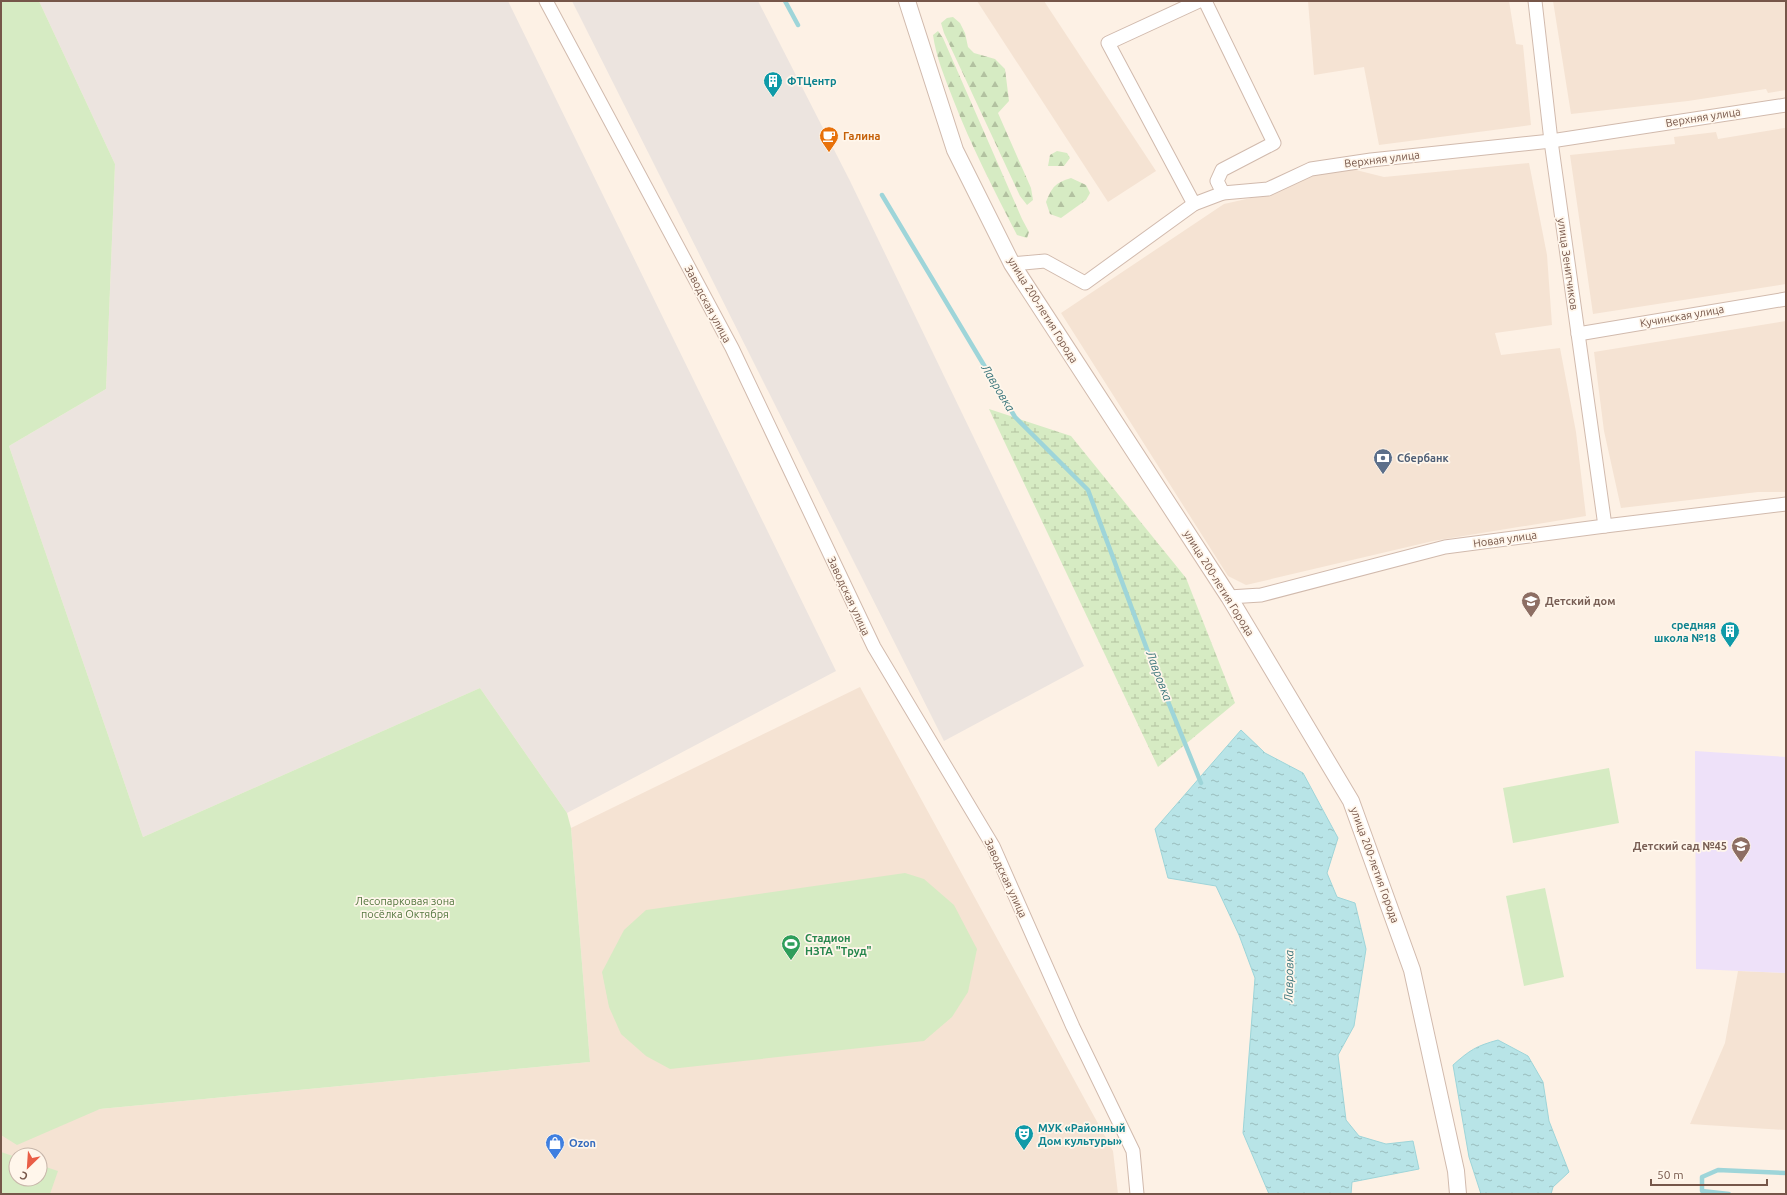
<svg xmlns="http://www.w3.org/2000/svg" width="1787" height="1195" viewBox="0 0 1787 1195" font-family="Ubuntu,sans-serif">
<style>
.residential{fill:#f5e3d3;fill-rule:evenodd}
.industrial{fill:#ece4df}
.education{fill:#eee1f9}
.forest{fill:url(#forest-firs)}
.wetland{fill:url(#wetland-marsh)}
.park{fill:#d6ebc3}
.water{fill:url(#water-ripples);stroke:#9ed5d9}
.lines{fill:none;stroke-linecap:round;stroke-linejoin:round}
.stream{stroke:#9ed5d9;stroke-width:4.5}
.minor-casing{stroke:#d1baad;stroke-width:15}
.tertiary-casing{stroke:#d1baad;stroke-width:18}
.minor{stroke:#fff;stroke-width:13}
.tertiary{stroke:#fff;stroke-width:16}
.labels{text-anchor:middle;stroke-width:3.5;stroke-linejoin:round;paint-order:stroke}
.culture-label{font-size:11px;font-weight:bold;fill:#0d838f;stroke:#fff6eb;text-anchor:start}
.street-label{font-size:11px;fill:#765649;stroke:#fff6eb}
.food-label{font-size:11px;font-weight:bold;fill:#c56008;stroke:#fff6eb;text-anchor:start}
.service-label{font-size:11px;font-weight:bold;fill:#4e5e75;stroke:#fff6eb;text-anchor:start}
.education-label{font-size:11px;font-weight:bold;fill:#785e54;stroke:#fff6eb;text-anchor:start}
.park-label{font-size:11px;fill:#53763e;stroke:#fff6eb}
.leisure-label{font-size:11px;font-weight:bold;fill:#27864d;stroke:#fff6eb;text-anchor:start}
.shop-label{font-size:11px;font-weight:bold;fill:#366cbe;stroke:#fff6eb;text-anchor:start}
.water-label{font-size:12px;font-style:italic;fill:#3c767c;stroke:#fff6eb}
</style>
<defs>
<pattern id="forest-firs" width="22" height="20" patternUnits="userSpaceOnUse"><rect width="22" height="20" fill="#d6ebc3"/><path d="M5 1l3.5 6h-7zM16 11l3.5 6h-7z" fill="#b2c1a0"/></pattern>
<pattern id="wetland-marsh" width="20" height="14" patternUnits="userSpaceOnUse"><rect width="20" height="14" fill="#d6ebc3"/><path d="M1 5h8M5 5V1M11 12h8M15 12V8" fill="none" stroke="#b2c1a0"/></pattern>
<pattern id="water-ripples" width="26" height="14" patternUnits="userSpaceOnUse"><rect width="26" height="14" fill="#b8e4e7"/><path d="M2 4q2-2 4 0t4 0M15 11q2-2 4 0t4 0" fill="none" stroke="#9abcbd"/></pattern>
</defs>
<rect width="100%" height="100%" fill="#fdf1e5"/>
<g class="residential">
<path d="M977,1H1044L1156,171L1108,202Z"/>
<path d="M1308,1H1509L1516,44L1523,45L1531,125L1379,145L1364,67L1314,75Z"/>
<path d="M1553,1H1786V90L1768,93L1766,89L1688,101L1571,114Z"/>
<path d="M1784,128H1786V284L1593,314L1570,155L1675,144L1674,137L1716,132L1718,139Z"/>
<path d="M1529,163L1547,255L1552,325L1495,333L1501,355L1560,348L1576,432L1586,516L1433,541L1246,585L1228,576L1061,313L1224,204L1273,193L1313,174L1344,167L1384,177Z"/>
<path d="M1786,321V492H1758L1621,508L1604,431L1594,352Z"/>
<path d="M860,687L1113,1151L1118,1194H1V1135L100,1109L590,1062L571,828ZM16,1155H40V1179H16Z"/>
<path d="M1738,971L1786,973V1130L1690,1124L1725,1043Z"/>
</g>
<g class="industrial">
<path d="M39,1H508L836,671L567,813L480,688L143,837L9,446L106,389L115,164Z"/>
<path d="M572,1H758L850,181L1084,666L944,741Z"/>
</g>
<path class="education" d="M1695,751L1786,757V973L1696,969Z"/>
<g class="forest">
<path d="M953,17L960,23L965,33L968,47L974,53L995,59L1005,69L1009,101L998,113L1031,188L1033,200L1027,205L1020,196L944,33L941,23L947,18Z"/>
<path d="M938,31L943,38L1022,219L1029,232L1027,238L1017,235C994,190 971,146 953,99C945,78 936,57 933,35Z"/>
<path d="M1057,151L1067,153L1070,158L1064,166H1048L1050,155Z"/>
<path d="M1071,178L1086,185L1090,193L1086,200L1061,218L1050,214L1046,202C1052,187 1055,183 1071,178Z"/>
</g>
<path class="wetland" d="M989,409L1071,436L1186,578L1235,703L1158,767Z"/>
<g class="park">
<path d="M1,1H39L115,164L106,389L9,446L143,837L480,688L567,813L571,828L590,1062L100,1109L17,1145L1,1135Z"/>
<path d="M1609,768L1619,823L1513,843L1503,788Z"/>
<path d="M905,873L924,879L954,905L977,949L968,992L952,1017L924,1041L670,1069L646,1056L621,1034L609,1007L602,972L624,930L646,910Z"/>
<path d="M1545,888L1564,977L1524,986L1506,896Z"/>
<path d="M1,1152L16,1157V1179H40V1165L58,1171L50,1194H1Z"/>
</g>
<g class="water">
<path d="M1241,730L1265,753L1303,773L1338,838L1327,873L1337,897L1355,903L1366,949L1354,1026L1338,1055L1346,1120L1359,1136L1386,1144L1413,1141L1419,1169L1352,1182L1351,1194H1269L1243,1133L1255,978L1239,935L1216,886L1168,878L1155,829Z"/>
<path d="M1498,1040L1528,1056L1543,1082L1549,1121L1569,1172L1553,1187L1551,1194H1481L1469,1157L1453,1065C1470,1050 1476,1046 1498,1040Z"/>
</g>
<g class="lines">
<g class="stream">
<path d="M785,1L798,25"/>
<path d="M882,195L1015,417L1088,490L1148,652L1201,783"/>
<path d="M1729,1194L1702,1191V1177L1718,1170L1786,1173"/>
</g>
<g class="minor-casing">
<g id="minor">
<path d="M546,1L732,348L874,647L993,846L1073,1027L1133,1151L1137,1194"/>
<path d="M1205,1L1274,143L1222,170L1217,181L1223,193"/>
<path d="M1535,1L1551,141L1605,526"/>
<path d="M1194,204L1108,43L1199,1"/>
<path d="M1012,264L1045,261L1085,283L1194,204L1223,193L1268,189L1311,169L1371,160L1551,141L1786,105"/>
<path d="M1578,334L1786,299"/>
<path d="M1229,597L1261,595L1445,547L1605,526L1786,504"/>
</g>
</g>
<g class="tertiary-casing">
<path id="tertiary" d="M907,1L955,150L1012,264L1229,597L1351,801L1412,970L1456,1171L1458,1194"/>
</g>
<use href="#minor" class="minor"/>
<use href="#tertiary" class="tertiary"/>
</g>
<defs>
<g id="building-pin" transform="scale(1)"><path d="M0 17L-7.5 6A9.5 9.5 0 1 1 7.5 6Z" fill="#0f9aa8" stroke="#fff6eb"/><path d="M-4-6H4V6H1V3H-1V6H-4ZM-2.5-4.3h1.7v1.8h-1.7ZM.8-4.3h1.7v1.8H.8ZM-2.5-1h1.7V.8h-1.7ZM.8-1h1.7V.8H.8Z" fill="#fff"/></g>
<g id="cafe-pin" transform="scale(1)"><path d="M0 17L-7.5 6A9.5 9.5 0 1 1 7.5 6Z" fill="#e8710a" stroke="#fff6eb"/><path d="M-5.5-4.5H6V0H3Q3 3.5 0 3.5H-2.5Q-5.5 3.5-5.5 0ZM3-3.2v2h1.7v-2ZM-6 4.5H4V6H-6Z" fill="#fff"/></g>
<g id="bank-pin" transform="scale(1)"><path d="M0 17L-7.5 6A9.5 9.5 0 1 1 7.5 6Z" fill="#5c6f8a" stroke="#fff6eb"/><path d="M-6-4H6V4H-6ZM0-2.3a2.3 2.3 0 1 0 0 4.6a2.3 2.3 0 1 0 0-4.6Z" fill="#fff"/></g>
<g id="school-pin" transform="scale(1)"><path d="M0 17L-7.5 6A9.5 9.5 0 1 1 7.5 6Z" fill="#8d6e63" stroke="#fff6eb"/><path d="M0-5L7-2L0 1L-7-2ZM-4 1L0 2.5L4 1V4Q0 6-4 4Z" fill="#fff"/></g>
<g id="stadium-pin" transform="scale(1)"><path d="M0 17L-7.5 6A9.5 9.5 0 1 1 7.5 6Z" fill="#2e9e5b" stroke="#fff6eb"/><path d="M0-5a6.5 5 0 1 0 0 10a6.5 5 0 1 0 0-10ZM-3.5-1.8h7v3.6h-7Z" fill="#fff"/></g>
<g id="theatre-pin" transform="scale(1)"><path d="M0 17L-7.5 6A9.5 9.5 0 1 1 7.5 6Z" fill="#0f9aa8" stroke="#fff6eb"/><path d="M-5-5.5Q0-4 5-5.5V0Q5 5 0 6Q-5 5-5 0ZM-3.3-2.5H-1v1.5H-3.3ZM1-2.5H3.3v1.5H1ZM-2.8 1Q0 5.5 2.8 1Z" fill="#fff"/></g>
<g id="shop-pin" transform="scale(1)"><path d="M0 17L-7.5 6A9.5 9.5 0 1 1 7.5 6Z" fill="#3f7fe0" stroke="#fff6eb"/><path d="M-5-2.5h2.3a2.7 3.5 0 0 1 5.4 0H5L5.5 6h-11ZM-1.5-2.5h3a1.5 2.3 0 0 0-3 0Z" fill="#fff"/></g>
</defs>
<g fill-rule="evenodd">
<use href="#building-pin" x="773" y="81"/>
<use href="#cafe-pin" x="829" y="136"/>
<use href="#bank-pin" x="1383" y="458"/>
<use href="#school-pin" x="1531" y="601"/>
<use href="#building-pin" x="1730" y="631"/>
<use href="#school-pin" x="1741" y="846"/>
<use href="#stadium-pin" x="791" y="944"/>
<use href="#theatre-pin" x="1024" y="1134"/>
<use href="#shop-pin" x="555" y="1143"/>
</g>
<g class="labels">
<g class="culture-label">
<text x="787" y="85">ФТЦентр</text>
<text x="1716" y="629" text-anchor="end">средняя<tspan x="1716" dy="13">школа №18</tspan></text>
<text x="1038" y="1132">МУК «Районный<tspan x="1038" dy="13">Дом культуры»</tspan></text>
</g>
<g class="street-label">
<text transform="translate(1703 117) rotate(-9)" y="4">Верхняя улица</text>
<text transform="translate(1382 159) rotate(-7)" y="4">Верхняя улица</text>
<text transform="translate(1568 264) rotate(82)" y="4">улица Зенитчиков</text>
<text transform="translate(708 304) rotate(62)" y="4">Заводская улица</text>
<text transform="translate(1043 310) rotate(58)" y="4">улица 200-летия Города</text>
<text transform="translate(1682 316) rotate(-10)" y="4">Кучинская улица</text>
<text transform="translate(1505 539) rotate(-8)" y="4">Новая улица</text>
<text transform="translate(1219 583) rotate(58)" y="4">улица 200-летия Города</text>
<text transform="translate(849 596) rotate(65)" y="4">Заводская улица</text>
<text transform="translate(1375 865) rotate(70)" y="4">улица 200-летия Города</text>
<text transform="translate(1006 878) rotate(65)" y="4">Заводская улица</text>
</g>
<g class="food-label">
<text x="843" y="140">Галина</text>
</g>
<g class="service-label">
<text x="1397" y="462">Сбербанк</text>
</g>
<g class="education-label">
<text x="1545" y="605">Детский дом</text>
<text x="1727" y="850" text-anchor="end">Детский сад №45</text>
</g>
<g class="park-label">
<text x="405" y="905">Лесопарковая зона<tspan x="405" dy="13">посёлка Октября</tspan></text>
</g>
<g class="leisure-label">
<text x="805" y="942">Стадион<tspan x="805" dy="13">НЗТА "Труд"</tspan></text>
</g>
<g class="shop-label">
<text x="569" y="1147">Ozon</text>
</g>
<g class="water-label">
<text transform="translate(998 388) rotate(59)" y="4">Лавровка</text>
<text transform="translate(1159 676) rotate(69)" y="4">Лавровка</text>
<text transform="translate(1289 976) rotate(-89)" y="4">Лавровка</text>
</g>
</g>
<rect width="1787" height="1195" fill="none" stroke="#765649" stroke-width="4"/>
<g transform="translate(28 1167) rotate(205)"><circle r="19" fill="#fff6eb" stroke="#c8b6aa"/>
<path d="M0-3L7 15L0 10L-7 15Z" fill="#e95e47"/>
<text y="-6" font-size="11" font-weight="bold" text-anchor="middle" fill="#765649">С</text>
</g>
<path d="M1651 1179v6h116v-6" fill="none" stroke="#765649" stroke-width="2"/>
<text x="1657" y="1179" font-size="12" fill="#765649" stroke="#fff6eb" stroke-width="3" paint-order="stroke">50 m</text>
</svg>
